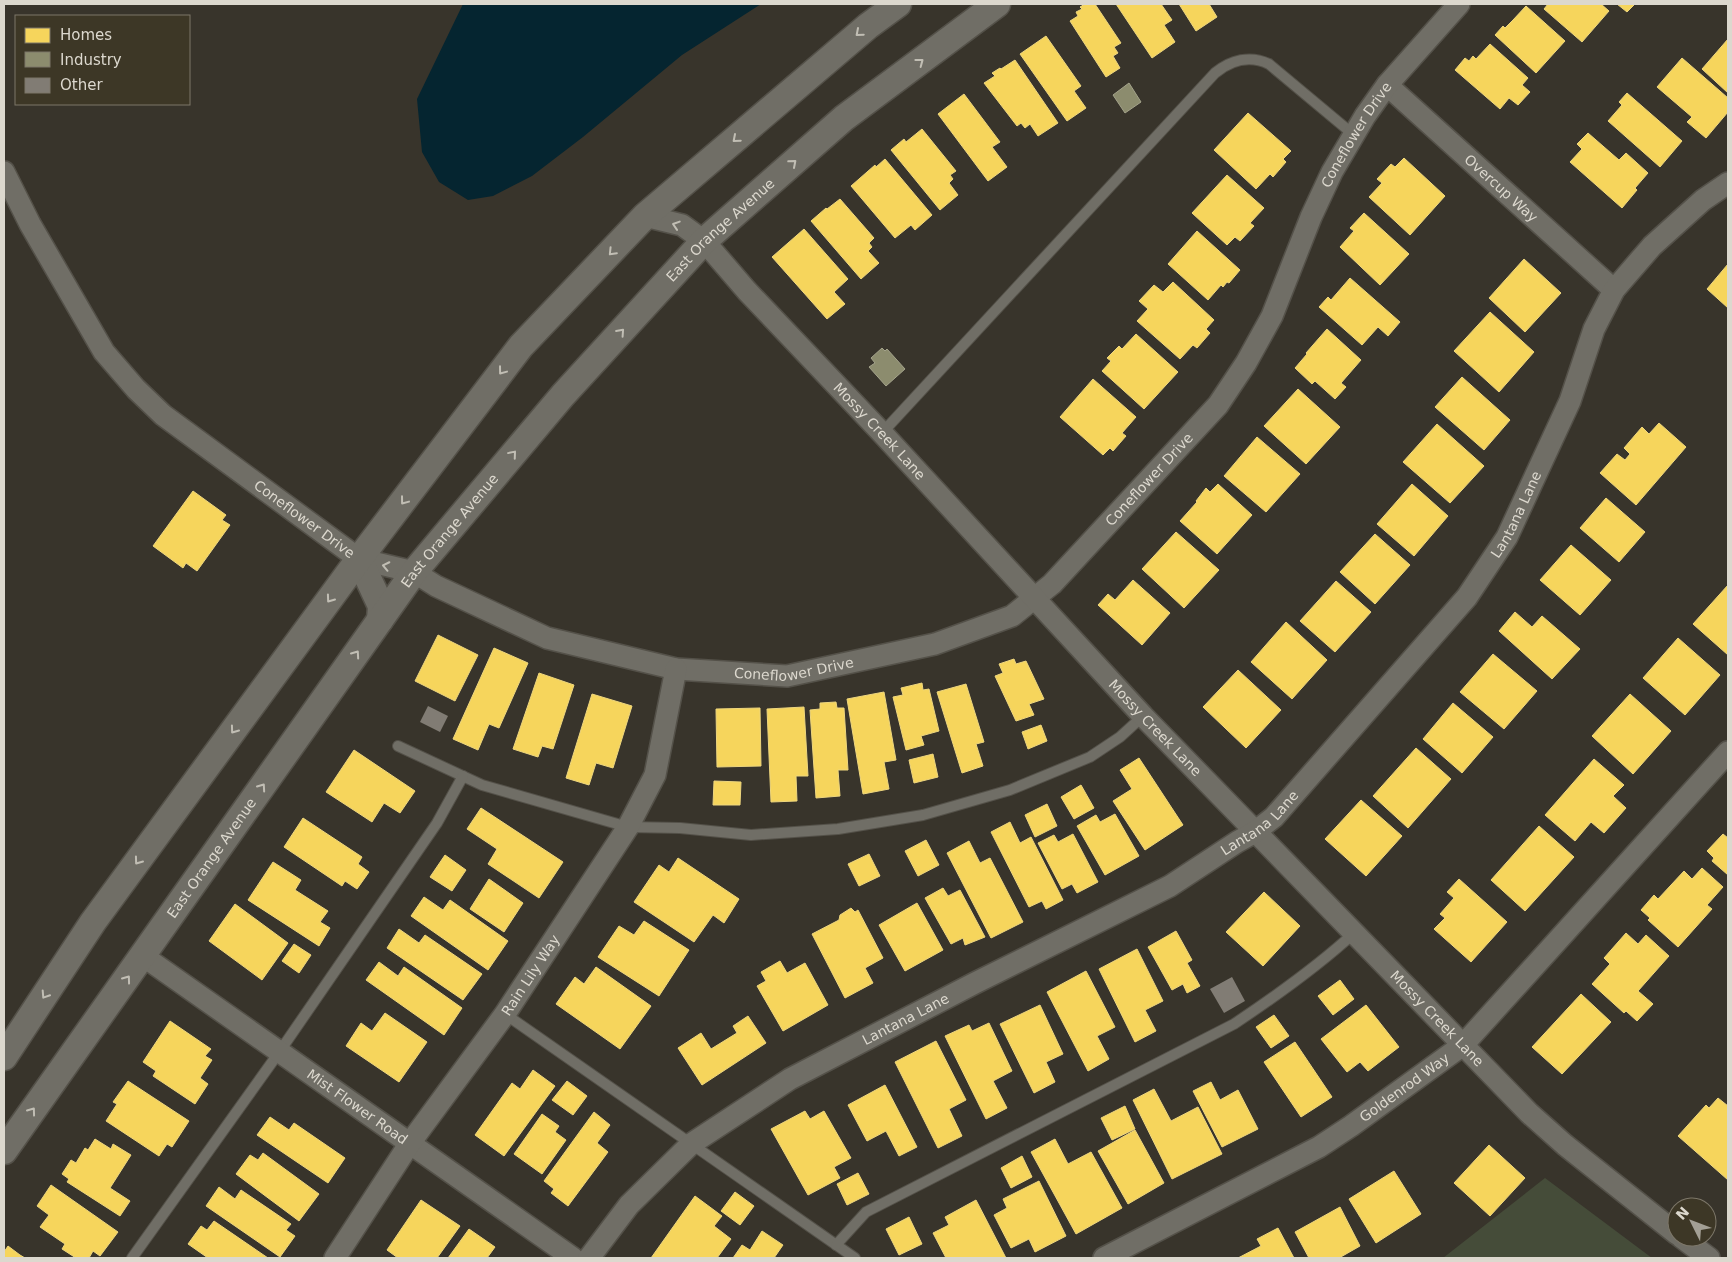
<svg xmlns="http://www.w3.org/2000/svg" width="1732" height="1262" viewBox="0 0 1732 1262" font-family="'DejaVu Sans',sans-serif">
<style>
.green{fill:#454c39}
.water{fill:#052530}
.homes{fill:#f6d55c;stroke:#eed67e}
.industry{fill:#8c8c6e;stroke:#a4a38b}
.building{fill:#817c74}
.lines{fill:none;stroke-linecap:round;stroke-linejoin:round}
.service-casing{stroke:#545149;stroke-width:12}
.minor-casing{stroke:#545149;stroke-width:24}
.tertiary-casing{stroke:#545149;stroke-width:29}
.service{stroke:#706e66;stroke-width:10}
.minor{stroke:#706e66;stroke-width:21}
.tertiary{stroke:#706e66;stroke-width:26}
.oneway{stroke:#c1beb4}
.labels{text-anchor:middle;stroke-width:5;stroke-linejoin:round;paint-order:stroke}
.street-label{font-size:14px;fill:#dcd8ce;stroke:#3d3726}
</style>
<rect width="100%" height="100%" fill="#38342b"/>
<path class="green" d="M1545,1178L1652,1258H1443Z"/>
<path class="water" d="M463,4H761L682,55L583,137L532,176L493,196L468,200L439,182L422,152L417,99Z"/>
<g class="homes">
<path d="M1085,4H1095L1121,43L1114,47L1118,53L1113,56L1120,68L1106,77L1070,21L1078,16L1076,12L1082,9L1080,7Z"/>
<path d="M1116,4H1161L1172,20L1164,25L1175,42L1152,58Z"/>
<path d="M1179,4H1209L1217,17L1196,31Z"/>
<path d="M1548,4H1601L1609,11L1582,42L1544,9Z"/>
<path d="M1617,4H1635L1627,12Z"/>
<path d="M1526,6L1565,41L1536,73L1495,35L1503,26L1505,28L1513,20Z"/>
<path d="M1046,36L1081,86L1074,91L1086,108L1067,121L1020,54Z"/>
<path d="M1728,39V93L1702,69Z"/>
<path d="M1490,44L1528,78L1522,85L1530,92L1518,105L1509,98L1500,109L1455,70L1465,58L1469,61L1473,56L1476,59Z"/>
<path d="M1682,58L1728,98V112L1706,138L1687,122L1692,117L1657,87Z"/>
<path d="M1015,60L1058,123L1038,136L1030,124L1025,128L1021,123L1017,126L984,83L995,76L992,73L1000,68L1001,69Z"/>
<path d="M1627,93L1682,141L1660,167L1608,121L1622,105L1619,102Z"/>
<path d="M964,94L1000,142L992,147L1007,167L988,181L938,114Z"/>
<path d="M1248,113L1291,151L1283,159L1286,162L1273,177L1270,174L1256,189L1214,150Z"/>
<path d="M922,129L956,171L950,175L953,179L949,183L958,195L940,210L891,150L904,139L906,142Z"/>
<path d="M1588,133L1619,160L1626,153L1648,173L1635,188L1637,190L1622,208L1570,162L1582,149L1577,144Z"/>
<path d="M1404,158L1445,196L1410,235L1369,197L1382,183L1377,179L1391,164L1395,167Z"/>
<path d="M885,159L932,215L915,230L911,225L895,238L851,186L875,165L876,167Z"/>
<path d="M1227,175L1264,208L1250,223L1254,226L1240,241L1235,237L1227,245L1192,213Z"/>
<path d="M840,199L874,238L869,243L872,247L868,251L879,263L861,279L811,221L826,208L827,209Z"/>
<path d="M1364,213L1409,254L1380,285L1340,247L1354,231L1350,228Z"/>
<path d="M804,229L848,279L834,292L845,304L827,319L772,257Z"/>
<path d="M1197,231L1240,270L1229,283L1227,282L1223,287L1221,285L1208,300L1168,264Z"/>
<path d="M1524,259L1561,293L1525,332L1489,298Z"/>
<path d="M1728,264V308L1707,289Z"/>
<path d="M1350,278L1400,322L1388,336L1378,327L1362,345L1319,307L1328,297L1331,300Z"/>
<path d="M1173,282L1214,320L1206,329L1210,333L1197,348L1193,345L1180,359L1137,321L1148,309L1139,301L1154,285L1163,292Z"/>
<path d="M1490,312L1534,352L1499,392L1454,351Z"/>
<path d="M1327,329L1361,360L1341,383L1346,387L1335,399L1315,381L1312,384L1295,368L1307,354L1306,353Z"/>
<path d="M1136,334L1178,372L1144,409L1102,371L1111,361L1107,358L1119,346L1122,349Z"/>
<path d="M1462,377L1510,420L1484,450L1435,407Z"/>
<path d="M1093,379L1136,417L1122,433L1126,436L1113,451L1110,448L1103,455L1060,417Z"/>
<path d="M1298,389L1340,427L1306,464L1264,426Z"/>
<path d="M1659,423L1686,447L1636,505L1600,473L1617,454L1625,460L1630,454L1624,448L1642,427L1649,434Z"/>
<path d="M1437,424L1484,466L1450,503L1403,462Z"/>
<path d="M1257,437L1300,474L1266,512L1224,476Z"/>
<path d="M1218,484L1252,515L1217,554L1180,521L1197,502L1196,501L1206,488L1210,492Z"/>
<path d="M1412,484L1448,516L1414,556L1377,524Z"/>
<path d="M193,491L226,515L222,520L230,525L197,571L186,563L183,568L153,546Z"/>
<path d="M1606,498L1645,532L1619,562L1580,528Z"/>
<path d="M1176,532L1219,570L1184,608L1142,569Z"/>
<path d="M1375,534L1410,565L1375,604L1340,572Z"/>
<path d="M1571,545L1611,580L1580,615L1540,580Z"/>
<path d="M1133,580L1170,613L1142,645L1098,605L1108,594L1115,600Z"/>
<path d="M1336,581L1371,612L1335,652L1300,621Z"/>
<path d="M1728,585V655L1693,624Z"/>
<path d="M1515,612L1532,627L1542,616L1580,649L1552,679L1499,631Z"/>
<path d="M1286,622L1327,660L1292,699L1251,662Z"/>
<path d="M438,635L478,655L455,701L415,681Z"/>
<path d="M1678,638L1720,675L1685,715L1643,678Z"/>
<path d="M494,648L528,663L499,728L489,724L478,750L453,739Z"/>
<path d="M1493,654L1537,691L1504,729L1460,692Z"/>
<path d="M1014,659L1016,664L1026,661L1044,699L1029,704L1034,715L1016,721L995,676L1003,673L999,664Z"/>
<path d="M1238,670L1281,710L1246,748L1203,707Z"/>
<path d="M539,673L574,685L553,749L542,746L538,757L513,749Z"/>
<path d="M922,683L923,690L929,689L939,731L921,736L924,745L906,750L893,697L903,695L901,688Z"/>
<path d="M966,684L984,742L976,744L983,766L962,773L937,692Z"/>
<path d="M884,692L896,760L884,762L889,789L863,794L847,699Z"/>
<path d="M592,694L632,706L613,768L596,763L589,785L566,778Z"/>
<path d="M1630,694L1671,731L1633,774L1592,736Z"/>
<path d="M836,702L837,708H844L848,770H838L840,796L816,798L810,710L820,709V703Z"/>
<path d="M1453,703L1493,737L1462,773L1423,739Z"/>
<path d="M804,707L808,776H796L797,801L771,802L767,709Z"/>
<path d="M760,708L761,766L717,767L716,709Z"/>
<path d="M1041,725L1047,741L1028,749L1022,732Z"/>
<path d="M1416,748L1451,779L1408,828L1373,796Z"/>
<path d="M354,750L415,791L400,813L384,803L372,822L326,792Z"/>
<path d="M933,754L938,777L914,783L909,760Z"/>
<path d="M1139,758L1183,825L1145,850L1113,801L1132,789L1120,770Z"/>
<path d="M1594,759L1624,785L1613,796L1626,808L1604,833L1591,822L1575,841L1545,815Z"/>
<path d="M714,781L741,782L740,805H713Z"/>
<path d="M1081,785L1094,808L1074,819L1061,797Z"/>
<path d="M1361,800L1402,836L1366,876L1325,839Z"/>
<path d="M1047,804L1057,826L1035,837L1025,815Z"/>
<path d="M481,808L563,862L539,898L488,864L497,849L467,829Z"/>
<path d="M1115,814L1139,856L1105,875L1077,826L1096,815L1100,822Z"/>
<path d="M303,818L362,857L358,864L369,872L357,889L345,881L342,886L284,847Z"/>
<path d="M1010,822L1020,843L1031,837L1063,900L1046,909L1042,901L1029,907L991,832Z"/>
<path d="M1539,826L1574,857L1525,911L1491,880Z"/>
<path d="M1073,834L1098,882L1077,893L1072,884L1062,889L1038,843L1054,835L1058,842Z"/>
<path d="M1723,834L1728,838V875L1712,861L1714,858L1707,851Z"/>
<path d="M926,840L939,865L918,876L905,851Z"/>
<path d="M969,841L980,863L990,858L1023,922L991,938L947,853Z"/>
<path d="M869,854L880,876L859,886L848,864Z"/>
<path d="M445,855L466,870L452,891L430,877Z"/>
<path d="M678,858L739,899L724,923L713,915L694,942L634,902L659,865L669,872Z"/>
<path d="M273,862L301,880L295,890L328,911L320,922L330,928L319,946L248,900Z"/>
<path d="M1702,868L1723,887L1707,905L1712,909L1678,947L1648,920L1650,918L1641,910L1654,895L1658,899L1684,871L1692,879Z"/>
<path d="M489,879L523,903L504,932L470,909Z"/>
<path d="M1459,879L1507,922L1471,962L1434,929L1445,918L1440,914L1454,898L1447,892Z"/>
<path d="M943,888L948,896L960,890L985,937L965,945L963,938L951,944L925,898Z"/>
<path d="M1264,892L1300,926L1263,966L1226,932Z"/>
<path d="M424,897L443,910L450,900L508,941L488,970L411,916Z"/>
<path d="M917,903L943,950L905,971L879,925Z"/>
<path d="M235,904L288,943L262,980L209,941Z"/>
<path d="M851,908L855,912L858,910L883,958L865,968L873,983L845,998L812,934L839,920L840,915Z"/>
<path d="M644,921L689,950L659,996L598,957L619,926L634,935Z"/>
<path d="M399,929L419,943L425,935L482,974L463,1000L387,948Z"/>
<path d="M1176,931L1192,960L1187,963L1200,986L1187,993L1183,984L1172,990L1148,947Z"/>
<path d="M1626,933L1638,944L1646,935L1669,956L1638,991L1653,1004L1637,1021L1626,1011L1624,1013L1592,984L1610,964L1604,958Z"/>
<path d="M294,944L311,955L299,973L282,961Z"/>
<path d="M1137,949L1163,1001L1145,1010L1156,1031L1135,1042L1099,969Z"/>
<path d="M780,961L787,973L805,963L828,1005L783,1031L757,986L766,981L761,972Z"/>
<path d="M379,962L398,976L404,967L462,1008L444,1035L366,980Z"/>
<path d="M596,967L651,1006L620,1049L556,1004L575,977L584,984Z"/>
<path d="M1086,971L1115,1027L1097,1036L1109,1059L1088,1071L1047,992Z"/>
<path d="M1340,980L1354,999L1333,1015L1318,996Z"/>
<path d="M1581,994L1611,1022L1562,1074L1532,1047Z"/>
<path d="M1040,1005L1063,1054L1046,1062L1055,1082L1034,1093L1000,1024Z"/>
<path d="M1366,1005L1399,1047L1368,1071L1360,1062L1347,1072L1321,1039Z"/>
<path d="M385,1013L427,1042L399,1082L346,1046L361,1023L372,1031Z"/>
<path d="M1274,1015L1289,1036L1271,1048L1256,1027Z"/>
<path d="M748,1016L766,1043L702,1085L678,1048L701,1033L711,1049L737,1033L733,1026Z"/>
<path d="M170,1021L211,1049L205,1056L212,1060L200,1078L208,1084L195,1104L153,1076L156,1071L143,1062Z"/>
<path d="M989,1023L1012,1071L993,1081L1007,1108L986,1119L945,1036L969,1025L972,1031Z"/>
<path d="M936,1041L966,1100L949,1109L962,1136L938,1148L895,1062Z"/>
<path d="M1295,1042L1332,1097L1301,1117L1264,1062Z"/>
<path d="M533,1070L555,1086L504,1156L475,1135L512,1083L520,1089Z"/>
<path d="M128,1081L189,1121L172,1147L167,1144L159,1156L106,1121L117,1104L113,1102Z"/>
<path d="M567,1081L587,1096L573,1115L552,1100Z"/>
<path d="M1211,1082L1220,1100L1238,1090L1258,1129L1222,1147L1193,1091Z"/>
<path d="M885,1085L917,1147L899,1156L886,1131L867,1141L848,1105Z"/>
<path d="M1154,1089L1171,1121L1198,1107L1222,1154L1172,1179L1133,1100Z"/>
<path d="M1718,1098L1728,1106V1180L1678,1136L1706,1105L1709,1108Z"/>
<path d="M1125,1106L1135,1129L1112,1140L1101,1118Z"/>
<path d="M805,1111L810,1119L824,1111L851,1158L834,1167L840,1178L808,1195L771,1129Z"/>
<path d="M594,1112L610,1125L597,1143L608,1152L568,1206L551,1193L554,1189L544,1181Z"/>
<path d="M542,1114L559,1126L555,1132L566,1140L542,1174L514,1154Z"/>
<path d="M270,1117L289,1130L294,1123L345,1158L328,1183L257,1135Z"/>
<path d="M1135,1130L1164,1183L1128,1204L1098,1151Z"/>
<path d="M95,1139L111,1149L113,1144L131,1155L110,1188L130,1201L120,1216L67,1182L69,1179L62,1174L71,1160L76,1163L85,1148L88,1150Z"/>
<path d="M1055,1139L1068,1164L1091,1152L1122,1208L1076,1234L1031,1152Z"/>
<path d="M1489,1145L1525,1178L1490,1216L1454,1183Z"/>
<path d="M263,1153L319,1194L299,1221L236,1174L250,1155L258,1160Z"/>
<path d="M1022,1156L1032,1177L1011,1188L1001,1168Z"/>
<path d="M1394,1171L1421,1214L1376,1243L1349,1199Z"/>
<path d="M858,1173L869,1194L847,1205L837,1184Z"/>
<path d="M1039,1181L1066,1236L1035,1252L1029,1239L1011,1248L994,1215L1007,1208L1003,1199Z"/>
<path d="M51,1185L118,1232L100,1256L93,1251L89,1258H76L62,1249L65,1244L40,1227L49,1215L37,1206Z"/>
<path d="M219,1187L235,1199L241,1190L291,1224L286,1230L295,1236L280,1257L206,1206Z"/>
<path d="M735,1192L754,1206L740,1225L721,1211Z"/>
<path d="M695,1196L722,1216L714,1226L731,1239L717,1258H651Z"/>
<path d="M421,1200L460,1226L437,1258H398L387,1250Z"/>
<path d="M976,1200L1006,1258H946L933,1233L949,1225L945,1217Z"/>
<path d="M1340,1207L1360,1246L1339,1258H1309L1295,1232Z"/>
<path d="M909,1217L922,1244L899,1255L886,1229Z"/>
<path d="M214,1221L268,1258H208L188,1244L201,1226L207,1230Z"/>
<path d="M1278,1228L1294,1258H1238L1261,1246L1257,1239Z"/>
<path d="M469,1229L495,1247L487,1258H448Z"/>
<path d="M762,1231L783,1245L774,1258H733L742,1245L750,1250Z"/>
<path d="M8,1246L20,1255L25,1258H4V1252Z"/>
</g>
<g class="industry">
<path d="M1129,83L1141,102L1125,113L1113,95Z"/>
<path d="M882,348L885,351L887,349L905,369L886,386L869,367L875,363L871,358Z"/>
</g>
<g class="building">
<path d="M428,706L448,716L440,732L420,722Z"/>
<path d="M1232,977L1245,1001L1224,1013L1210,989Z"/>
</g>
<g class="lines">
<g class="service-casing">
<g id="service">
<path d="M882,433L1215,73C1231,60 1250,55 1269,64L1354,135"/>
<path d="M398,746L482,785L628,827L680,828L751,835L838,829L923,815L1010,790L1090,757L1120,737L1143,716"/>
<path d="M505,1014L855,1258"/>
<path d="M836,1245L866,1212L1234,1024C1276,996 1317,967 1354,933"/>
<path d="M132,1258L280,1051L437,823L463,776"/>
</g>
</g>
<g class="minor-casing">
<g id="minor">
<path id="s1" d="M1387,85L1614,290"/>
<path id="s2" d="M4,172L30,224L104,352L136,389L163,415L359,559L414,572L436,586L547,638L676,669L787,676L935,644L1012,616L1052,584L1218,405L1246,363L1272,316L1311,217L1332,172L1365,116L1387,85L1459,4"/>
<path id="s3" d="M645,216L682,225L704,241L747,291L882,433L1143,716L1463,1045L1529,1113L1565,1145L1677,1234"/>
<path id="s4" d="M143,956L573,1258"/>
<path d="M1681,1237L1709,1258"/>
<path id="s5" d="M335,1258L410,1143L505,1014L628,827L655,775L676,669"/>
<path id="s6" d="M589,1258L629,1205L691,1144L790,1079L975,983L1170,886L1237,842L1255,832L1274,817L1467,597L1507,537L1570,401L1594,329L1614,290L1652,246L1703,200L1728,183"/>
<path id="s7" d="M1104,1258L1319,1147L1351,1126L1463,1045L1728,752"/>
</g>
</g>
<g class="tertiary-casing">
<g id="tertiary">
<path d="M359,559L381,606L380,620"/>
<path d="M4,1057L93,922L359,559L521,346L645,216L868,26L898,4"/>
<path id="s8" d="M4,1151L414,572L563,395L704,241L844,118L997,4"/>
</g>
</g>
<use href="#service" class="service"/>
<use href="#minor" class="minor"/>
<use href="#tertiary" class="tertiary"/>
</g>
<defs><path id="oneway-chevron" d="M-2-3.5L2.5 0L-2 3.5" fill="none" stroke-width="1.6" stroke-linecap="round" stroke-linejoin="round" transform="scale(1.25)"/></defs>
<g class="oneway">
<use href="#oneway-chevron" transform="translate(859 33) rotate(139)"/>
<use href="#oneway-chevron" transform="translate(920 62) rotate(-37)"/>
<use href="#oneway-chevron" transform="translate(736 139) rotate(139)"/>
<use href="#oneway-chevron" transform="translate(793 163) rotate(-41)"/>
<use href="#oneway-chevron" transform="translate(676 225) rotate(-162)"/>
<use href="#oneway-chevron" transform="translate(612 252) rotate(134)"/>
<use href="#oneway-chevron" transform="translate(621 332) rotate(-48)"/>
<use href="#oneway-chevron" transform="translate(502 371) rotate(127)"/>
<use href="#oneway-chevron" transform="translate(513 454) rotate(-50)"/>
<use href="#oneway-chevron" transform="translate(404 501) rotate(127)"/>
<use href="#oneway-chevron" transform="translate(386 566) rotate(-168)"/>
<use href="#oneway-chevron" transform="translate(330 599) rotate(126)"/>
<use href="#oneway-chevron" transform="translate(356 654) rotate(-55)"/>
<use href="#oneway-chevron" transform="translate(234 730) rotate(126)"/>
<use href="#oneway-chevron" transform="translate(262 787) rotate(-55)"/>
<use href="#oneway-chevron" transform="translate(138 861) rotate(126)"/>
<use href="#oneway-chevron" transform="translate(127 979) rotate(-54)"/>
<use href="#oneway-chevron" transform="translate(45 995) rotate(123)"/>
<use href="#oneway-chevron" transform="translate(32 1111) rotate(-54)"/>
</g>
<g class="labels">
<g class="street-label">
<text dy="5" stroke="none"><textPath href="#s2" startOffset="1818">Coneflower Drive</textPath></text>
<text dy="5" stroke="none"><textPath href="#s1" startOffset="154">Overcup Way</textPath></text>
<text dy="5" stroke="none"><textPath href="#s8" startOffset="1169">East Orange Avenue</textPath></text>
<text dy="5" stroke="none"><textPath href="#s3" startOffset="324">Mossy Creek Lane</textPath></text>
<text dy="5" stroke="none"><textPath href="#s2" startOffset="1412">Coneflower Drive</textPath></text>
<text dy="5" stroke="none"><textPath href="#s6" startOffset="1212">Lantana Lane</textPath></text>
<text dy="5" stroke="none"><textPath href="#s2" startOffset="468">Coneflower Drive</textPath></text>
<text dy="5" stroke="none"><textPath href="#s8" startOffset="764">East Orange Avenue</textPath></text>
<text dy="5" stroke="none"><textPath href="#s2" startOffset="992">Coneflower Drive</textPath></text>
<text dy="5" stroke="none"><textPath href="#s3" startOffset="729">Mossy Creek Lane</textPath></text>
<text dy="5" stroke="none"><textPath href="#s6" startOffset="808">Lantana Lane</textPath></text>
<text dy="5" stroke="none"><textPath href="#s8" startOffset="359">East Orange Avenue</textPath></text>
<text dy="5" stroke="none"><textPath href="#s5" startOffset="344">Rain Lily Way</textPath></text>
<text dy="5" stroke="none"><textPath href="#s3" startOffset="1134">Mossy Creek Lane</textPath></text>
<text dy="5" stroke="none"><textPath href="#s6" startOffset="402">Lantana Lane</textPath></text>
<text dy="5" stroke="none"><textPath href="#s7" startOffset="346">Goldenrod Way</textPath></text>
<text dy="5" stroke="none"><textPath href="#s4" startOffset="262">Mist Flower Road</textPath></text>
</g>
</g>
<rect width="1732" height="1262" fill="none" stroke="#dcd8ce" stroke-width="10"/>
<rect x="15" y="15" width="175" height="90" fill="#3d3726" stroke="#7d7769"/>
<rect x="25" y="28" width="25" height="15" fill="#f6d55c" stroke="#7d7769"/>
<text x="60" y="40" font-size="15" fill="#dcd8ce">Homes</text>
<rect x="25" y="52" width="25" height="15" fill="#8c8c6e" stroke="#7d7769"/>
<text x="60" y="65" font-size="15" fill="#dcd8ce">Industry</text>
<rect x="25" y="78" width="25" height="15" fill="#817c74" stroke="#7d7769"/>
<text x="60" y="90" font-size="15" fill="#dcd8ce">Other</text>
<g transform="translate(1692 1222) rotate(312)"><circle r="24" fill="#3d3726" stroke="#7d7769"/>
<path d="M0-4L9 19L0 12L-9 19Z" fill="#a39f95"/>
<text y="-8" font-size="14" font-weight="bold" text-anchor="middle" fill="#dcd8ce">N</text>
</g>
</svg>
